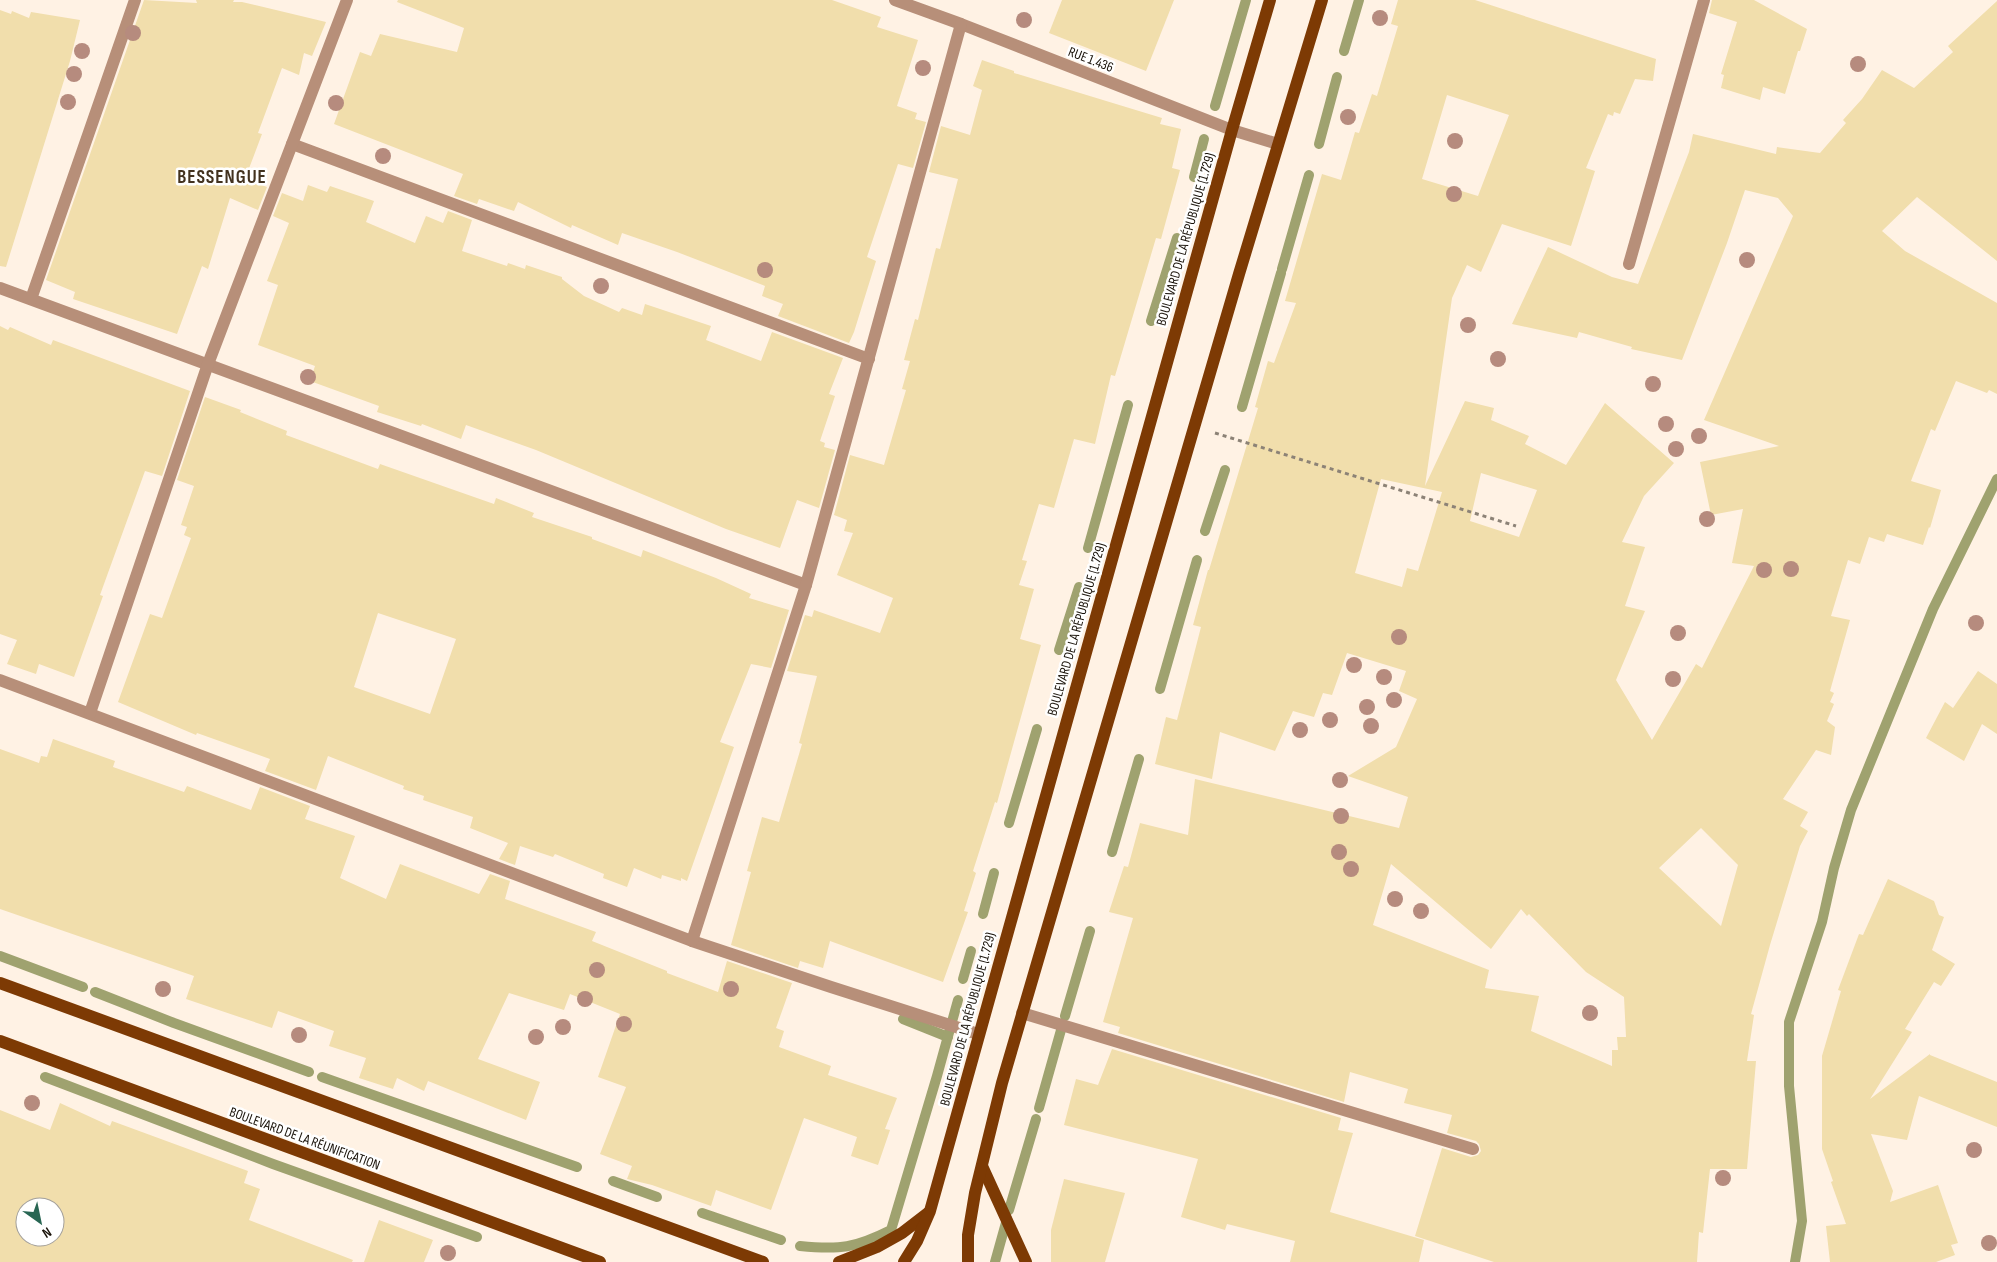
<svg xmlns="http://www.w3.org/2000/svg" width="1997" height="1262" viewBox="0 0 1997 1262" font-family="'Sofia Sans Condensed',sans-serif">
<style>
.lines{fill:none;stroke-linecap:round;stroke-linejoin:round}
.stream{stroke:#9fa26f;stroke-width:10}
.building{fill:#f1deac;fill-rule:evenodd}
.path{stroke:#8c8276;stroke-width:3;stroke-dasharray:4 4;stroke-linecap:butt}
.minor{stroke:#b78f79;stroke-width:12}
.major{stroke:#7d3a04;stroke-width:12}
.tree{fill:#b68b7e}
.labels{text-anchor:middle;stroke-width:5;stroke-linejoin:round;paint-order:stroke}
.street-label{font-size:14px;fill:#181108;stroke:#fff}
.district-label{font-size:19px;font-weight:bold;letter-spacing:1px;fill:#43321f;stroke:#fff}
</style>
<rect width="100%" height="100%" fill="#fff2e4"/>
<g class="lines">
<g class="stream">
<path d="M1344,51L1359,0"/>
<path d="M1215,106L1246,0"/>
<path d="M1319,144L1337,77"/>
<path d="M1194,177L1204,139"/>
<path d="M1282,269L1309,175"/>
<path d="M1151,321L1177,238"/>
<path d="M1242,407L1281,273"/>
<path d="M1205,531L1225,470"/>
<path d="M1088,548L1128,405"/>
<path d="M1059,650L1079,587"/>
<path d="M1160,689L1197,560"/>
<path d="M1009,823L1037,729"/>
<path d="M1112,852L1139,759"/>
<path d="M983,914L994,873"/>
<path d="M0,956L83,987"/>
<path d="M963,979L971,951"/>
<path d="M95,992L174,1023L309,1072"/>
<path d="M1065,1016L1090,931"/>
<path d="M903,1019L948,1037"/>
<path d="M45,1077L273,1164L477,1237"/>
<path d="M322,1077L577,1167"/>
<path d="M1039,1108L1061,1030"/>
<path d="M613,1181L657,1197"/>
<path d="M1009,1210L1036,1119"/>
<path d="M702,1213L781,1240"/>
<path d="M800,1246C840,1250 855,1248 891,1230L937,1076L958,1000"/>
<path d="M995,1262L1007,1219"/>
<path d="M1795,1262L1802,1221L1789,1086V1022L1822,922L1834,868L1851,810L1933,609L1997,479"/>
</g>
</g>
<g class="building">
<path d="M144,0L197,3L196,0H234L233,2H242L326,22L312,56L304,53L299,75L282,68L258,133L262,134L245,179L267,187L258,210L230,198L208,269L202,266L177,334L73,299L75,292L46,280Z"/>
<path d="M398,0H832L881,17L877,27L918,40L897,106L917,113L915,119L926,122L913,168L898,164L867,257L876,261L854,332L849,343L778,316L783,304L762,296L765,286L677,252L622,233L618,245L572,225L571,228L518,202L514,211L479,199L477,204L454,196L463,174L334,124L360,52L371,56L380,34L457,52L464,28L397,2Z"/>
<path d="M1062,0H1174L1146,71L1049,33Z"/>
<path d="M1398,0H1475L1656,59L1653,81L1635,79L1620,114L1614,112L1613,116L1608,114L1586,168L1595,171L1571,246L1502,224L1481,272L1467,265L1452,298L1425,486L1465,401L1494,408L1491,420L1529,436L1525,444L1566,465L1605,403L1674,463L1644,496L1622,542L1645,547L1625,606L1645,611L1616,680L1652,740L1696,664L1702,668L1754,566L1732,563L1743,509L1711,515L1700,462L1779,446L1704,420L1793,216L1778,198L1745,190L1727,243L1682,360L1631,349L1632,347L1579,332L1577,338L1512,324L1548,247L1612,277L1638,284L1689,152L1693,134L1776,154L1777,147L1820,153L1846,123L1843,120L1862,99L1882,70L1914,88L1953,52L1948,46L1997,1V261L1917,197L1882,231L1905,251L1997,303V394L1989,390L1987,393L1956,381L1935,431L1931,429L1911,481L1941,490L1930,528L1929,527L1923,545L1887,534L1884,542L1869,537L1860,564L1848,560L1831,616L1850,620L1830,691L1834,693L1830,702L1834,704L1827,721L1835,727L1831,755L1816,750L1783,799L1808,812L1800,826L1808,831L1800,846L1770,945L1751,1014L1754,1015L1747,1061H1756L1747,1169H1710L1703,1233L1699,1232L1697,1262H1494L1415,1236L1442,1148L1471,1157L1478,1155L1481,1151L1479,1144L1476,1141L1447,1133L1452,1115L1404,1103L1408,1089L1350,1072L1344,1102L1118,1033L1120,1027L1103,1022L1133,918L1109,912L1124,866L1128,867L1140,823L1188,835L1195,779L1399,828L1408,797L1348,776L1396,747L1417,699L1399,691L1406,671L1347,653L1332,695L1323,693L1314,717L1293,711L1275,751L1220,732L1212,779L1155,764L1166,717L1177,720L1201,627L1193,625L1208,570H1209L1258,408L1255,407L1268,361L1274,363L1296,303L1285,301L1322,174L1341,180L1355,132L1359,133L1372,94L1377,96L1398,26L1391,24ZM1447,95L1509,115L1478,196L1422,179ZM1481,473L1537,490L1519,537L1470,521ZM1381,479L1442,492L1418,571L1407,568L1402,587L1355,573ZM1701,828L1738,865L1721,926L1659,868ZM1391,864L1491,949L1521,909L1527,916L1529,914L1586,972L1624,997L1626,1037H1617L1618,1050H1612V1066L1531,1031L1539,996L1485,988L1489,970L1373,925Z"/>
<path d="M1712,0H1754L1807,29L1800,51H1798L1785,94L1763,87L1760,100L1721,88L1724,75L1721,74L1737,22L1709,13Z"/>
<path d="M0,10L11,14L12,11L29,18L31,12L80,20L70,61L6,267L0,266Z"/>
<path d="M982,60L1014,71V73L1162,118L1160,124L1181,129L1172,168L1180,170L1161,239L1156,238L1115,376L1111,375L1095,444L1074,439L1054,508L1039,504L1022,560L1027,561L1019,585L1034,589L1020,639L1041,645L997,803L995,802L973,871L976,873L964,911L968,912L943,982L830,941L823,968L800,961L798,968L731,945L751,872L747,871L762,817L779,822L802,744L799,743L817,676L787,671L805,615L812,617L814,610L880,633L893,598L837,575L853,533L844,531L847,520L834,515L850,455L884,465L906,390L902,389L910,361L904,360L915,319L918,320L936,248L940,249L958,179L929,172L941,126L970,135L982,90L973,86Z"/>
<path d="M308,185L327,192L330,186L374,201L366,222L415,243L426,216L443,223L448,211L472,220L462,251L507,266L508,263L525,269L526,265L562,277V279L584,296L619,312L622,308L642,315L645,304L711,326L706,340L761,361L772,332L843,358L829,394L835,396L820,441L825,443L824,447L835,450L819,508L797,500L780,548L726,529L536,450L466,425L461,439L422,424L421,426L377,412L379,406L310,381L315,366L258,345L278,285L267,281L289,223L273,216L282,193L303,201Z"/>
<path d="M0,326L8,330L10,327L51,345L53,340L190,391L162,476L145,471L100,595L103,596L74,677L39,664L36,674L7,664L17,640L0,634Z"/>
<path d="M205,397L241,410L240,412L287,431L286,435L378,469L380,464L494,504L496,498L534,513L532,517L592,537V539L641,557L643,550L716,578L751,594L749,598L789,610L771,668L751,664L720,742L734,747L687,881L681,878V881L662,875L661,879L634,868L627,887L603,878L604,874L555,854L553,857L520,846L515,865L499,859L508,843L470,828L473,817L423,800L424,796L403,789L404,786L328,756L316,790L265,771L270,759L197,733L196,735L118,702L150,614L162,618L191,538L184,535L187,527L181,525L194,486L177,480ZM378,613L456,639L430,714L354,687Z"/>
<path d="M1978,671L1997,684V734L1982,724L1964,761L1926,738L1945,702L1953,708Z"/>
<path d="M53,739L115,761L113,767L184,792L187,786L251,810L260,787L310,806L305,819L355,836L340,878L386,899L400,864L479,894L490,874L510,881L505,899L596,932L592,941L667,971V973L718,992L727,961L792,983L776,1028L784,1031L779,1047L831,1066L828,1075L897,1098L885,1129L890,1130L878,1165L851,1156L857,1137L804,1118L771,1210L716,1190L711,1206L652,1185L627,1179L632,1166L600,1154L626,1087L598,1077L620,1014L570,994L564,1010L509,993L478,1059L540,1082L526,1120L428,1081L424,1091L397,1078L393,1089L359,1078L366,1058L329,1046L334,1031L278,1011L272,1028L186,999L194,976L0,909V749L39,763L41,756L47,757Z"/>
<path d="M1888,879L1934,901L1939,915L1944,917L1932,950L1955,964L1941,986L1934,982L1905,1029L1912,1032L1870,1099L1930,1054V1055L1997,1082V1127L1919,1096L1907,1140L1871,1134L1893,1191L1890,1202L1938,1185L1958,1243L1951,1245L1955,1255L1936,1262H1830L1826,1226L1846,1224L1831,1182L1833,1181L1822,1149V1056L1841,991L1838,990L1859,934L1863,935Z"/>
<path d="M1112,1049L1341,1118L1338,1130L1353,1133L1330,1212L1424,1240L1419,1262H1290L1295,1241L1227,1224L1225,1230L1181,1217L1198,1159L1064,1125L1076,1079L1098,1085Z"/>
<path d="M60,1103L110,1126L112,1121L248,1171L244,1183L260,1189L249,1220L353,1260L352,1262H0V1110L50,1130ZM25,1207H55V1237H25Z"/>
<path d="M1064,1179L1125,1193L1105,1262H1051V1230Z"/>
<path d="M379,1220L433,1240L424,1262H364Z"/>
</g>
<g class="lines">
<path class="path" d="M1215,433L1516,526"/>
<g class="minor">
<path d="M895,0L961,24L1232,130L1278,144"/>
<path d="M292,144L869,359"/>
<path d="M1629,264L1704,0"/>
<path d="M0,288L806,585"/>
<path d="M31,299L135,0"/>
<path d="M0,680L692,941L831,987L978,1034"/>
<path d="M90,713L208,364L347,0"/>
<path d="M692,941L806,585L961,24"/>
<path d="M1022,1013L1473,1149"/>
</g>
<g class="major">
<path d="M0,983L763,1262"/>
<path d="M0,1041L600,1262"/>
<path d="M982,1166L1026,1262"/>
<path d="M839,1262L877,1247L902,1233L928,1213"/>
<path d="M904,1262L917,1241L930,1211L1232,130L1270,0"/>
<path d="M968,1262V1235L975,1193L1002,1083L1239,274L1322,0"/>
</g>
</g>
<g class="tree">
<circle cx="1380" cy="18" r="8"/>
<circle cx="1024" cy="20" r="8"/>
<circle cx="133" cy="33" r="8"/>
<circle cx="82" cy="51" r="8"/>
<circle cx="1858" cy="64" r="8"/>
<circle cx="923" cy="68" r="8"/>
<circle cx="74" cy="74" r="8"/>
<circle cx="68" cy="102" r="8"/>
<circle cx="336" cy="103" r="8"/>
<circle cx="1348" cy="117" r="8"/>
<circle cx="1455" cy="141" r="8"/>
<circle cx="383" cy="156" r="8"/>
<circle cx="1454" cy="194" r="8"/>
<circle cx="1747" cy="260" r="8"/>
<circle cx="765" cy="270" r="8"/>
<circle cx="601" cy="286" r="8"/>
<circle cx="1468" cy="325" r="8"/>
<circle cx="1498" cy="359" r="8"/>
<circle cx="308" cy="377" r="8"/>
<circle cx="1653" cy="384" r="8"/>
<circle cx="1666" cy="424" r="8"/>
<circle cx="1699" cy="436" r="8"/>
<circle cx="1676" cy="449" r="8"/>
<circle cx="1707" cy="519" r="8"/>
<circle cx="1791" cy="569" r="8"/>
<circle cx="1764" cy="570" r="8"/>
<circle cx="1976" cy="623" r="8"/>
<circle cx="1678" cy="633" r="8"/>
<circle cx="1399" cy="637" r="8"/>
<circle cx="1354" cy="665" r="8"/>
<circle cx="1384" cy="677" r="8"/>
<circle cx="1673" cy="679" r="8"/>
<circle cx="1394" cy="700" r="8"/>
<circle cx="1367" cy="707" r="8"/>
<circle cx="1330" cy="720" r="8"/>
<circle cx="1371" cy="726" r="8"/>
<circle cx="1300" cy="730" r="8"/>
<circle cx="1340" cy="780" r="8"/>
<circle cx="1341" cy="816" r="8"/>
<circle cx="1339" cy="852" r="8"/>
<circle cx="1351" cy="869" r="8"/>
<circle cx="1395" cy="899" r="8"/>
<circle cx="1421" cy="911" r="8"/>
<circle cx="597" cy="970" r="8"/>
<circle cx="163" cy="989" r="8"/>
<circle cx="731" cy="989" r="8"/>
<circle cx="585" cy="999" r="8"/>
<circle cx="1590" cy="1013" r="8"/>
<circle cx="624" cy="1024" r="8"/>
<circle cx="563" cy="1027" r="8"/>
<circle cx="299" cy="1035" r="8"/>
<circle cx="536" cy="1037" r="8"/>
<circle cx="32" cy="1103" r="8"/>
<circle cx="1974" cy="1150" r="8"/>
<circle cx="1723" cy="1178" r="8"/>
<circle cx="1989" cy="1243" r="8"/>
<circle cx="448" cy="1253" r="8"/>
</g>
<g class="labels">
<g class="street-label">
<text transform="translate(1091 59) rotate(21)" y="5">RUE 1.436</text>
<text transform="translate(1185 239) rotate(-74)" y="5">BOULEVARD DE LA RÉPUBLIQUE (1.729)</text>
<text transform="translate(1076 629) rotate(-74)" y="5">BOULEVARD DE LA RÉPUBLIQUE (1.729)</text>
<text transform="translate(967 1019) rotate(-75)" y="5">BOULEVARD DE LA RÉPUBLIQUE (1.729)</text>
<text transform="translate(305 1138) rotate(20)" y="5">BOULEVARD DE LA RÉUNIFICATION</text>
</g>
<g class="district-label">
<text x="222" y="183">BESSENGUE</text>
</g>
</g>
<g transform="translate(40 1222) rotate(147)"><circle r="24" fill="#ffffff" stroke="#a3a09c"/>
<path d="M0-4L9 19L0 12L-9 19Z" fill="#286653"/>
<text y="-8" font-size="14" font-weight="bold" text-anchor="middle" fill="#181108">N</text>
</g>
</svg>
